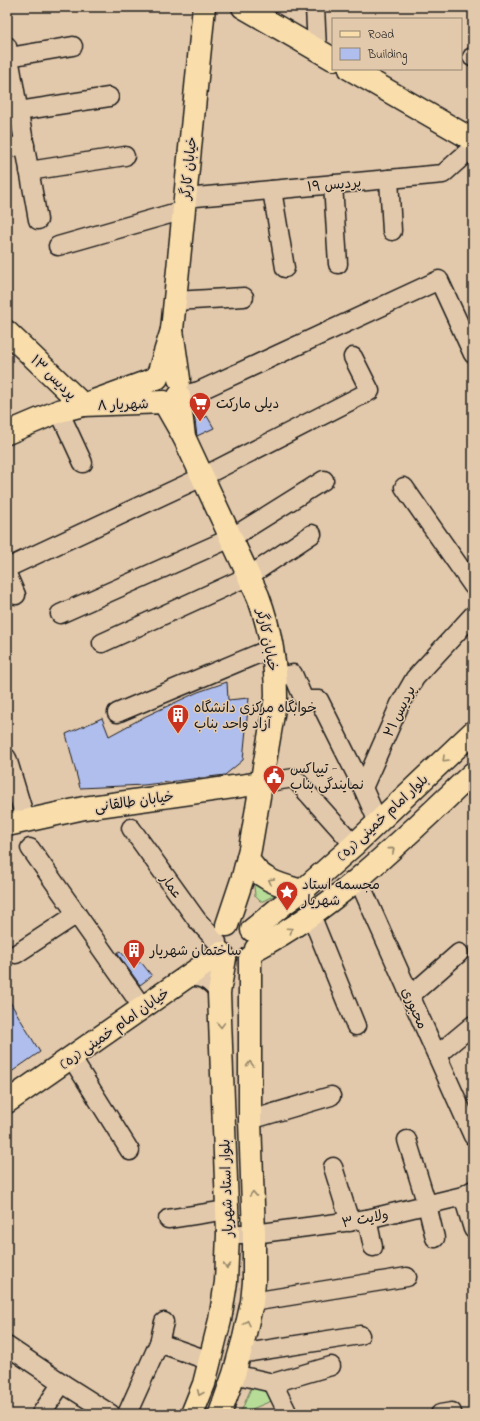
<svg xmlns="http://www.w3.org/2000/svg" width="480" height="1421" viewBox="0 0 480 1421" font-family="'Indie Flower','Playpen Sans Arabic',sans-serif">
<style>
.green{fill:#b7dc97;stroke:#6a7c5a}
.building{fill:#b0beee;stroke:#1c1c1c}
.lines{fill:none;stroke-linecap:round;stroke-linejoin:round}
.minor-casing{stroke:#1c1c1c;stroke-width:21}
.major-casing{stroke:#1c1c1c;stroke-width:25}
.minor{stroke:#e3c9ab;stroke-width:18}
.major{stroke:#f9deab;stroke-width:22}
.oneway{stroke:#96876b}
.labels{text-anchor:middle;stroke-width:3;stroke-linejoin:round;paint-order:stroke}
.street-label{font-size:14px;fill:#1c1c1c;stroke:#e3c9ab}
.poi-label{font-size:14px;fill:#1c1c1c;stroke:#e3c9ab;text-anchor:start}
</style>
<rect width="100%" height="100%" fill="#e3c9ab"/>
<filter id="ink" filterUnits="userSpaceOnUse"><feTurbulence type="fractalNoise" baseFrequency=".025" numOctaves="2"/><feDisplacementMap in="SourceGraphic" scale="8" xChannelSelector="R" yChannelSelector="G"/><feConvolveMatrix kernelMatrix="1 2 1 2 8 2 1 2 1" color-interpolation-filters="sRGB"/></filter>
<g filter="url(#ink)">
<g class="green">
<path d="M253,874L281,892L263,901H260L255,896Z"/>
<path d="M252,1386L268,1388L276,1399L240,1414Z"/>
</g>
<g class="building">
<path d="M198,402L205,418L207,416L214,428L197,436L193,405Z"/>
<path d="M227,682L228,700L249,698L243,760L225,775L144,785L80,788L66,734L102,718L109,736L146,716L198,692Z"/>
<path d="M120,951L132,965L141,962L152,976L140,985L117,953Z"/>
<path d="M7,997L40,1052L7,1075Z"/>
</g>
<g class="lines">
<g class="minor-casing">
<g id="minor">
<path d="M315,7L317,49"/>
<path d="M7,46L38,220"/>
<path d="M9,57L73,46"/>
<path d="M472,57H473"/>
<path d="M19,111L109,97"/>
<path d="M7,148L25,145"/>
<path d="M29,171L125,156"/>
<path d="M389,179L392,231"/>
<path d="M333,184L338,264"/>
<path d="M272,190L285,268"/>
<path d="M185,198L443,174L473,147"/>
<path d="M58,246L184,210"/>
<path d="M175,301L244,297"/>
<path d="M179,396L199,391L439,280L473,354"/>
<path d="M59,411L83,463"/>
<path d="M404,487L473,586"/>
<path d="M7,568L202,477L370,391L353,357"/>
<path d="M7,574L16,595"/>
<path d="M60,614L231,538L324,480"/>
<path d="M102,643L249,576L312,534"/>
<path d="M276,677L293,674L304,700H319L363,788"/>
<path d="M117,713L272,648"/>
<path d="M7,758L26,821"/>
<path d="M262,783L294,778L354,845"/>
<path d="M378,822L363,788L400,704L415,678L473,615"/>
<path d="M131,828L197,920L217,942"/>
<path d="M30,848L143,1008"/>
<path d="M358,879L473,1136"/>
<path d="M311,915L356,1026"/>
<path d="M16,954L77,914"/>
<path d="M187,977C202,976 210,980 219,993"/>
<path d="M410,996L459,953"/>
<path d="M437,1055L473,1025"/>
<path d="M71,1057L130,1151"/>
<path d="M250,1120L331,1096"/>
<path d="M407,1140L427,1205L435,1238"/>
<path d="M333,1167L350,1222"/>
<path d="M463,1196L473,1229"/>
<path d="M168,1219L227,1210"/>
<path d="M367,1219L373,1247"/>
<path d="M228,1234H254L367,1219L463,1196L473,1190"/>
<path d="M252,1302L407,1277"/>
<path d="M159,1343L210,1361"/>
<path d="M7,1346L62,1383L111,1414"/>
<path d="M239,1354L360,1335"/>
<path d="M234,1374L273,1383L288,1414"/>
<path d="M273,1383L331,1366"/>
<path d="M41,1414L62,1383"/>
<path d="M127,1414L159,1343L164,1322"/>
<path d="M440,1414L452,1412"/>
</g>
</g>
<g class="major-casing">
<g id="major">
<path d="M243,7L333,59"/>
<path d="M350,69L473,140"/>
<path d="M172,330L204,7"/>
<path d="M7,332L83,405"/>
<path d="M179,379L172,330L157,378L83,405L164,402L184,437L179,396"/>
<path d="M7,433L59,411L83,405"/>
<path d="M184,437L258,596C270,628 276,663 276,697L250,849L243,877L227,925"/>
<path d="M7,825L84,808L262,783"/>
<path d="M248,858C258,880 281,885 302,891"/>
<path d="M252,930L285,903L302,891L354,845L473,732"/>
<path d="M256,949C339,905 405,837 473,773"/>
<path d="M7,1102L221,953"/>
<path d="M192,1414L204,1384L220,1320L226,1282L228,1234L219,993L225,958"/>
<path d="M220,1414L234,1374L244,1338L252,1302L254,1282V1234L250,1120V958"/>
</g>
</g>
<use href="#minor" class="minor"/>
<use href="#major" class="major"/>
</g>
<defs><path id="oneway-chevron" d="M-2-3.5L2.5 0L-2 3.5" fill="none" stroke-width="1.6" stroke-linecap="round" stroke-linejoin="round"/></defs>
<g class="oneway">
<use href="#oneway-chevron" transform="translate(445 759) rotate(136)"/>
<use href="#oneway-chevron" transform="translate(392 850) rotate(-41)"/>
<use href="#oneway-chevron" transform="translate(271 881) rotate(-152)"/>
<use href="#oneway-chevron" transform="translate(290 930) rotate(-34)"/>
<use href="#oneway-chevron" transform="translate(221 1025) rotate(88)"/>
<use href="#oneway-chevron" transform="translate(250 1064) rotate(-90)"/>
<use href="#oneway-chevron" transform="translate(253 1194) rotate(-92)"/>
<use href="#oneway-chevron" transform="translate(227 1266) rotate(92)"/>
<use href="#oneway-chevron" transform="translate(247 1323) rotate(-77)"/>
<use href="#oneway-chevron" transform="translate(200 1393) rotate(113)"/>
</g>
</g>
<defs>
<g id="supermarket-pin" transform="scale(1.15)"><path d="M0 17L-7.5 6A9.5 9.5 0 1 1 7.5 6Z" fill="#c8321e" stroke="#e3c9ab"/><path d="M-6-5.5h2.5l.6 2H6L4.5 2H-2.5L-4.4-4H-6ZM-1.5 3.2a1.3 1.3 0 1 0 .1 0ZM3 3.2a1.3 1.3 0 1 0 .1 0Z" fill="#fff"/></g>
<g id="building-pin" transform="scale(1.15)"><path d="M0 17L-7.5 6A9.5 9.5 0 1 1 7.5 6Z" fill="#c8321e" stroke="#e3c9ab"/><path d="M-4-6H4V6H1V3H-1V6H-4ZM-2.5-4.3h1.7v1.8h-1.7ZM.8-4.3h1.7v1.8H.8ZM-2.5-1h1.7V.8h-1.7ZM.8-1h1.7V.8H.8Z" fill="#fff"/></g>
<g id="civic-pin" transform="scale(1.15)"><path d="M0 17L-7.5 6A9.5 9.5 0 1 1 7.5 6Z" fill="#c8321e" stroke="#e3c9ab"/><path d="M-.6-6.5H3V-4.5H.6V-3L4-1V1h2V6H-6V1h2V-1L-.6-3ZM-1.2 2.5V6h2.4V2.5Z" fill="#fff"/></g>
<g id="sight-pin" transform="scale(1.15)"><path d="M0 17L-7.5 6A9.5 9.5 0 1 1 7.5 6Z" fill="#c8321e" stroke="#e3c9ab"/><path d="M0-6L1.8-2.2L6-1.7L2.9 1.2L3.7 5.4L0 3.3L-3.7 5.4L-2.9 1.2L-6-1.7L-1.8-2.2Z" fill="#fff"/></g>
</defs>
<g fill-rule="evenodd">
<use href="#supermarket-pin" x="200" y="403"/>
<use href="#building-pin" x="178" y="715"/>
<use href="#civic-pin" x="274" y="776"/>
<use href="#sight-pin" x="287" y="892"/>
<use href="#building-pin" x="134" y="950"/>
</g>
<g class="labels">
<g class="street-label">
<text transform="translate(188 168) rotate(-84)" y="5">خیابان کارگر</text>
<text transform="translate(334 184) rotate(-5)" y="5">پردیس ۱۹</text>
<text transform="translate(54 377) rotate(44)" y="5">پردیس ۱۳</text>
<text transform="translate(123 404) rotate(-2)" y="5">شهریار ۸</text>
<text transform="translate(268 640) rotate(79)" y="5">خیابان کارگر</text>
<text transform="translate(399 711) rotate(-64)" y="5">پردیس ۲۱</text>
<text transform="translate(134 801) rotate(-8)" y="5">خیابان طالقانی</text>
<text transform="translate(382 817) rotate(-43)" y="5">بلوار امام خمینی (ره)</text>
<text transform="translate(172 886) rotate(54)" y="5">عمار</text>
<text transform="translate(415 1008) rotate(66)" y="5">محبوری</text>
<text transform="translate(114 1028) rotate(-35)" y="5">خیابان امام خمینی (ره)</text>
<text transform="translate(226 1188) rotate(-92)" y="5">بلوار استاد شهریار</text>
<text transform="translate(365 1218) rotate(-11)" y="5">ولایت ۳</text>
</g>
<g class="poi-label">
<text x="216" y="408">دیلی مارکت</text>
<text x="194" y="712">خوابگاه مرکزی دانشگاه<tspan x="194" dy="16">آزاد واحد بناب</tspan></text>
<text x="290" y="773">تیپاکس -<tspan x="290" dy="16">نمایندگی بناب</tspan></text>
<text x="302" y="889">مجسمه استاد<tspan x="302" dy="16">شهریار</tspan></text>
<text x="150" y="955">ساختمان شهریار</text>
</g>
</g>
<rect width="480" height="1421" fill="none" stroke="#e3c9ab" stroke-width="24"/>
<rect x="12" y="12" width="456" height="1397" fill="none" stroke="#1c1c1c" stroke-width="1.5" filter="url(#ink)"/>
<rect x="332" y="18" width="130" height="52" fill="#e3c9ab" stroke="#938472"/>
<rect x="340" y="31" width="20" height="6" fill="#f9deab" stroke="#938472"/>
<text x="368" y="38" font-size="12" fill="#1c1c1c">Road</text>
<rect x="340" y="48" width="20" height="12" fill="#b0beee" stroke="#938472"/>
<text x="368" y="58" font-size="12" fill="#1c1c1c">Building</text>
</svg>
